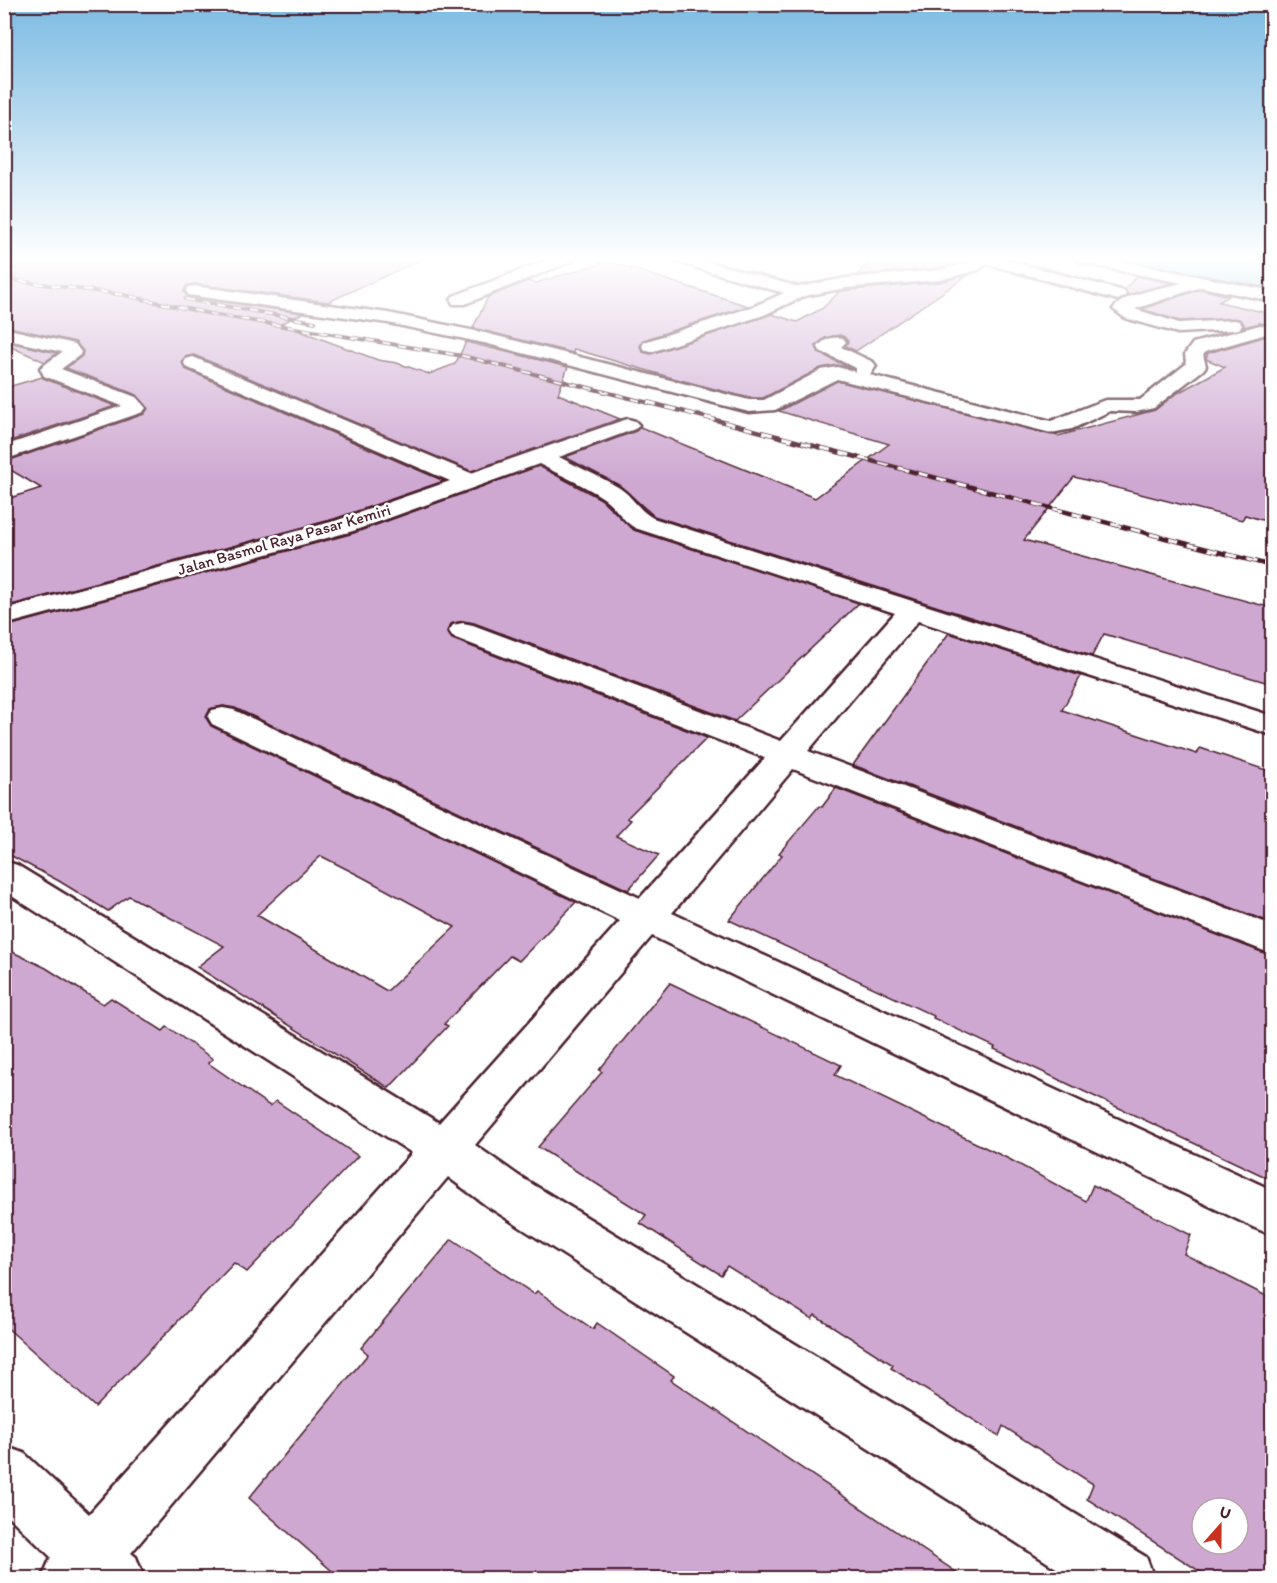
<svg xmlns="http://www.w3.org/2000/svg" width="1277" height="1583" viewBox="0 0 1277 1583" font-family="Itim,sans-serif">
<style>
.water{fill:#7ac5da;stroke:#678394;stroke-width:1.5}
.building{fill:#cea8d1;stroke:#4a1f2b;stroke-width:1.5;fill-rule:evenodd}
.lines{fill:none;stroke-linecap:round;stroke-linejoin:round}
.minor-casing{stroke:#4a1f2b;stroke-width:5}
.minor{fill:#fff;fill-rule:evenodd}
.rail-far1-casing{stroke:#4a1f2b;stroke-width:4}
.rail-casing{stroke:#4a1f2b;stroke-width:4.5}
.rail-far1{stroke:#fff;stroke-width:2;stroke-dasharray:8;stroke-linecap:butt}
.rail{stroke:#fff;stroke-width:3;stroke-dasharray:10;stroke-linecap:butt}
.labels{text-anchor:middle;stroke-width:5;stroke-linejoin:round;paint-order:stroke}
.far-street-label{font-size:16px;fill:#4a1f2b;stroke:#fff}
</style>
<rect width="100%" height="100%" fill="#fff"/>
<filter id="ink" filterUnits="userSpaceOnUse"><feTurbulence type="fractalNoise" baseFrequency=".0167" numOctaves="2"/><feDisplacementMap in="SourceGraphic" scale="12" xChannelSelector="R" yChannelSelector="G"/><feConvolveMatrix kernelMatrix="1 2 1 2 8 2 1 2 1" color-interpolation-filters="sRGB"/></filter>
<g filter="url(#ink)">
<path class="water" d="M1116,258H1243L1272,264V289Z"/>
<g class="building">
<path d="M40,258H425L328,302L194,284L186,286L184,292L188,297L303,313L281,324L378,360L397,363L429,374L455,364L466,342L568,367L558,394L620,419L471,471L194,355L185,357L182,362L185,369L444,481L334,519L4,607V500L41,488L4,466V462L144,414L148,408L137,395L66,368L82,356L83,351L75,342L4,326V272Z"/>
<path d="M874,258H972L965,262L940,268L857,275Z"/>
<path d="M605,262L617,264L748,306L643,340L640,347L643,352L650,354L772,314L797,322L823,308L840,291L940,282L970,274L856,351L845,346L848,341L840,335L825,338L816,346L819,353L852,369L837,365L821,368L763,398H749L669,377L574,349L573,353L473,328L488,297L528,281L536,283Z"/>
<path d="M1138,276L1172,283L1128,295L1124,289Z"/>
<path d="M1201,289L1229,296L1219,302L1272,314V523L1245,515L1242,520L1074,477L1024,540L1272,608V684L1104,634L1092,656L654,516L619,485L565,457L636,431L640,427L815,498L889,444L779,411L837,381L1058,436L1155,410L1174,395L1225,367L1206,359L1208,353L1267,336L1271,331L1268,325L1260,323L1243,327L1244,324L1239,319L1179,321L1142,309Z"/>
<path d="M4,341L57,353L45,362L4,344Z"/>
<path d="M42,377L43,378L115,406L4,443V388Z"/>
<path d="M539,466L601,499L634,530L859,603L735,721L474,623L463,621L451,624L447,632L452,639L707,738L627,818L631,820L616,836L659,855L628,890L235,708L223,706L210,709L206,718L211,726L576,902L519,961L510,956L444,1024L448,1026L389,1088L197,967L224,946L129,896L108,911L59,881L4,852V627L354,533ZM321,856L364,878L455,927L387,991L257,915Z"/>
<path d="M949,633L1081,676L1062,710L1197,754L1200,748L1272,772V923L853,765Z"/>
<path d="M836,788L1272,956V1180L994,1049L995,1047L933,1018L934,1016L729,920L782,855L779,853L819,806L822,807Z"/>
<path d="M4,948L46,968L103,1004L111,998L163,1031L167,1027L213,1059L208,1063L270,1106L276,1101L358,1156L247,1272L234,1263L95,1407L4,1325Z"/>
<path d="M670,983L841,1065L835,1075L1009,1159L1086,1201L1093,1185L1191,1235L1184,1254L1272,1299V1578H1210L1087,1499L1093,1484L1003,1426L999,1436L891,1368L893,1365L815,1315L812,1319L727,1266L721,1275L640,1223L646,1215L538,1147L602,1072L599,1070ZM1202,1508H1238V1544H1202Z"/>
<path d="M452,1239L534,1294L537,1291L593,1329L597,1323L674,1376L671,1380L965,1578H340L249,1498L368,1354L361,1348Z"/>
</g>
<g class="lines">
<g class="minor-casing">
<g id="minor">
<path d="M553,258H575L572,261L465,304H453L451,300L453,296Z"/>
<path d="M670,258H695L799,287L846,278L940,270L966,264L976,258H999L1124,291L1126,295L1118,300L987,264L978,270L940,280L846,288L804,296L764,315L651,352L644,350L642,346L644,342L752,307L784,293L673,261Z"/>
<path d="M1074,258H1106L1272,291V301L1201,287L1135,309L1179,323L1233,320L1239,321L1242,325L1239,329L1233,330L1178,333L1125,318L1113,309C1127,291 1162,289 1182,283L1082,263Z"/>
<path d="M194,286L388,313L485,333L749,400H764L821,370L837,367L856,372V368L820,351L818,347C823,339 834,336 843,338L846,342L841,347L873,362L876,366L870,375L1051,421L1105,400H1140L1186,364L1185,354L1193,343L1260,325L1266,326L1269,330L1266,334L1207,351L1203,355L1206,366L1203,370L1154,408L1136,412L1110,411L1072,429L1051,433L837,379L775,410L749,412L484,343L388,323L188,295L186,291L188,287Z"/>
<path d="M4,328L75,344L81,352L80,355L61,369L136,397L146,408L143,412L4,460V446L122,406L44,376L40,368L62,352L4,339Z"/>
<path d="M193,357L471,473L621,421L628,419L635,421L639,425L635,429L559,457C578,467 599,476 618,487C633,496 637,509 653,518L1272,716V735L918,621L808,751L1272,925V954L793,769L672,913L1272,1190V1235L1255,1228L652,936L475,1145L519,1176L1146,1557L1154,1578H1072L487,1206L448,1177L131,1553L136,1557L144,1578H42L51,1557L4,1512V1446L24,1453L89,1514L412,1153L4,891V861L17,865L439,1123L620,921L212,724L208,717L212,710L223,708L234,710L640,898L765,758L453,637L449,631L453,625L463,623L473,625L781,741L895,613L635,528C620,519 616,506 602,497C582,484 560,475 539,464L353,531L4,625V609L335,521L450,481L186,367L184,363L186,359Z"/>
</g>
</g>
<use href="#minor" class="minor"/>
<g class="rail-far1-casing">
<g id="rail-far1">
<path d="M4,279L124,295L211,314L463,356L653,404"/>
<path d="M185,299L315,322"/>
</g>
</g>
<g class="rail-casing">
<path id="rail" d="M647,402L1272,566"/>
</g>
<use href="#rail-far1" class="rail-far1"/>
<use href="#rail" class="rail"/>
</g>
</g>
<linearGradient id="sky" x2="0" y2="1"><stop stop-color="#7cbbe2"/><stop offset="0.54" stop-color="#fff"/><stop offset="1" stop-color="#fff" stop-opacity="0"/></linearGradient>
<rect width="1277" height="480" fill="url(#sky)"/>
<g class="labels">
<g class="far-street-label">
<text transform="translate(284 539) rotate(-16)" y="6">Jalan Basmol Raya Pasar Kemiri</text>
</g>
</g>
<rect width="1277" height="1583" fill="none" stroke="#fff" stroke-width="24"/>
<rect x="12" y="12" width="1253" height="1559" fill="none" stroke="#4a1f2b" stroke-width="2" filter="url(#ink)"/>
<g transform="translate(1220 1526) rotate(21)"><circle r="28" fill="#ffffff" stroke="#b7a5aa" stroke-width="1.5"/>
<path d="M0-4.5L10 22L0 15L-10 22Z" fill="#c8321e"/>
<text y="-9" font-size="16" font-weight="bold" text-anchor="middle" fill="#4a1f2b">U</text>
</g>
</svg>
